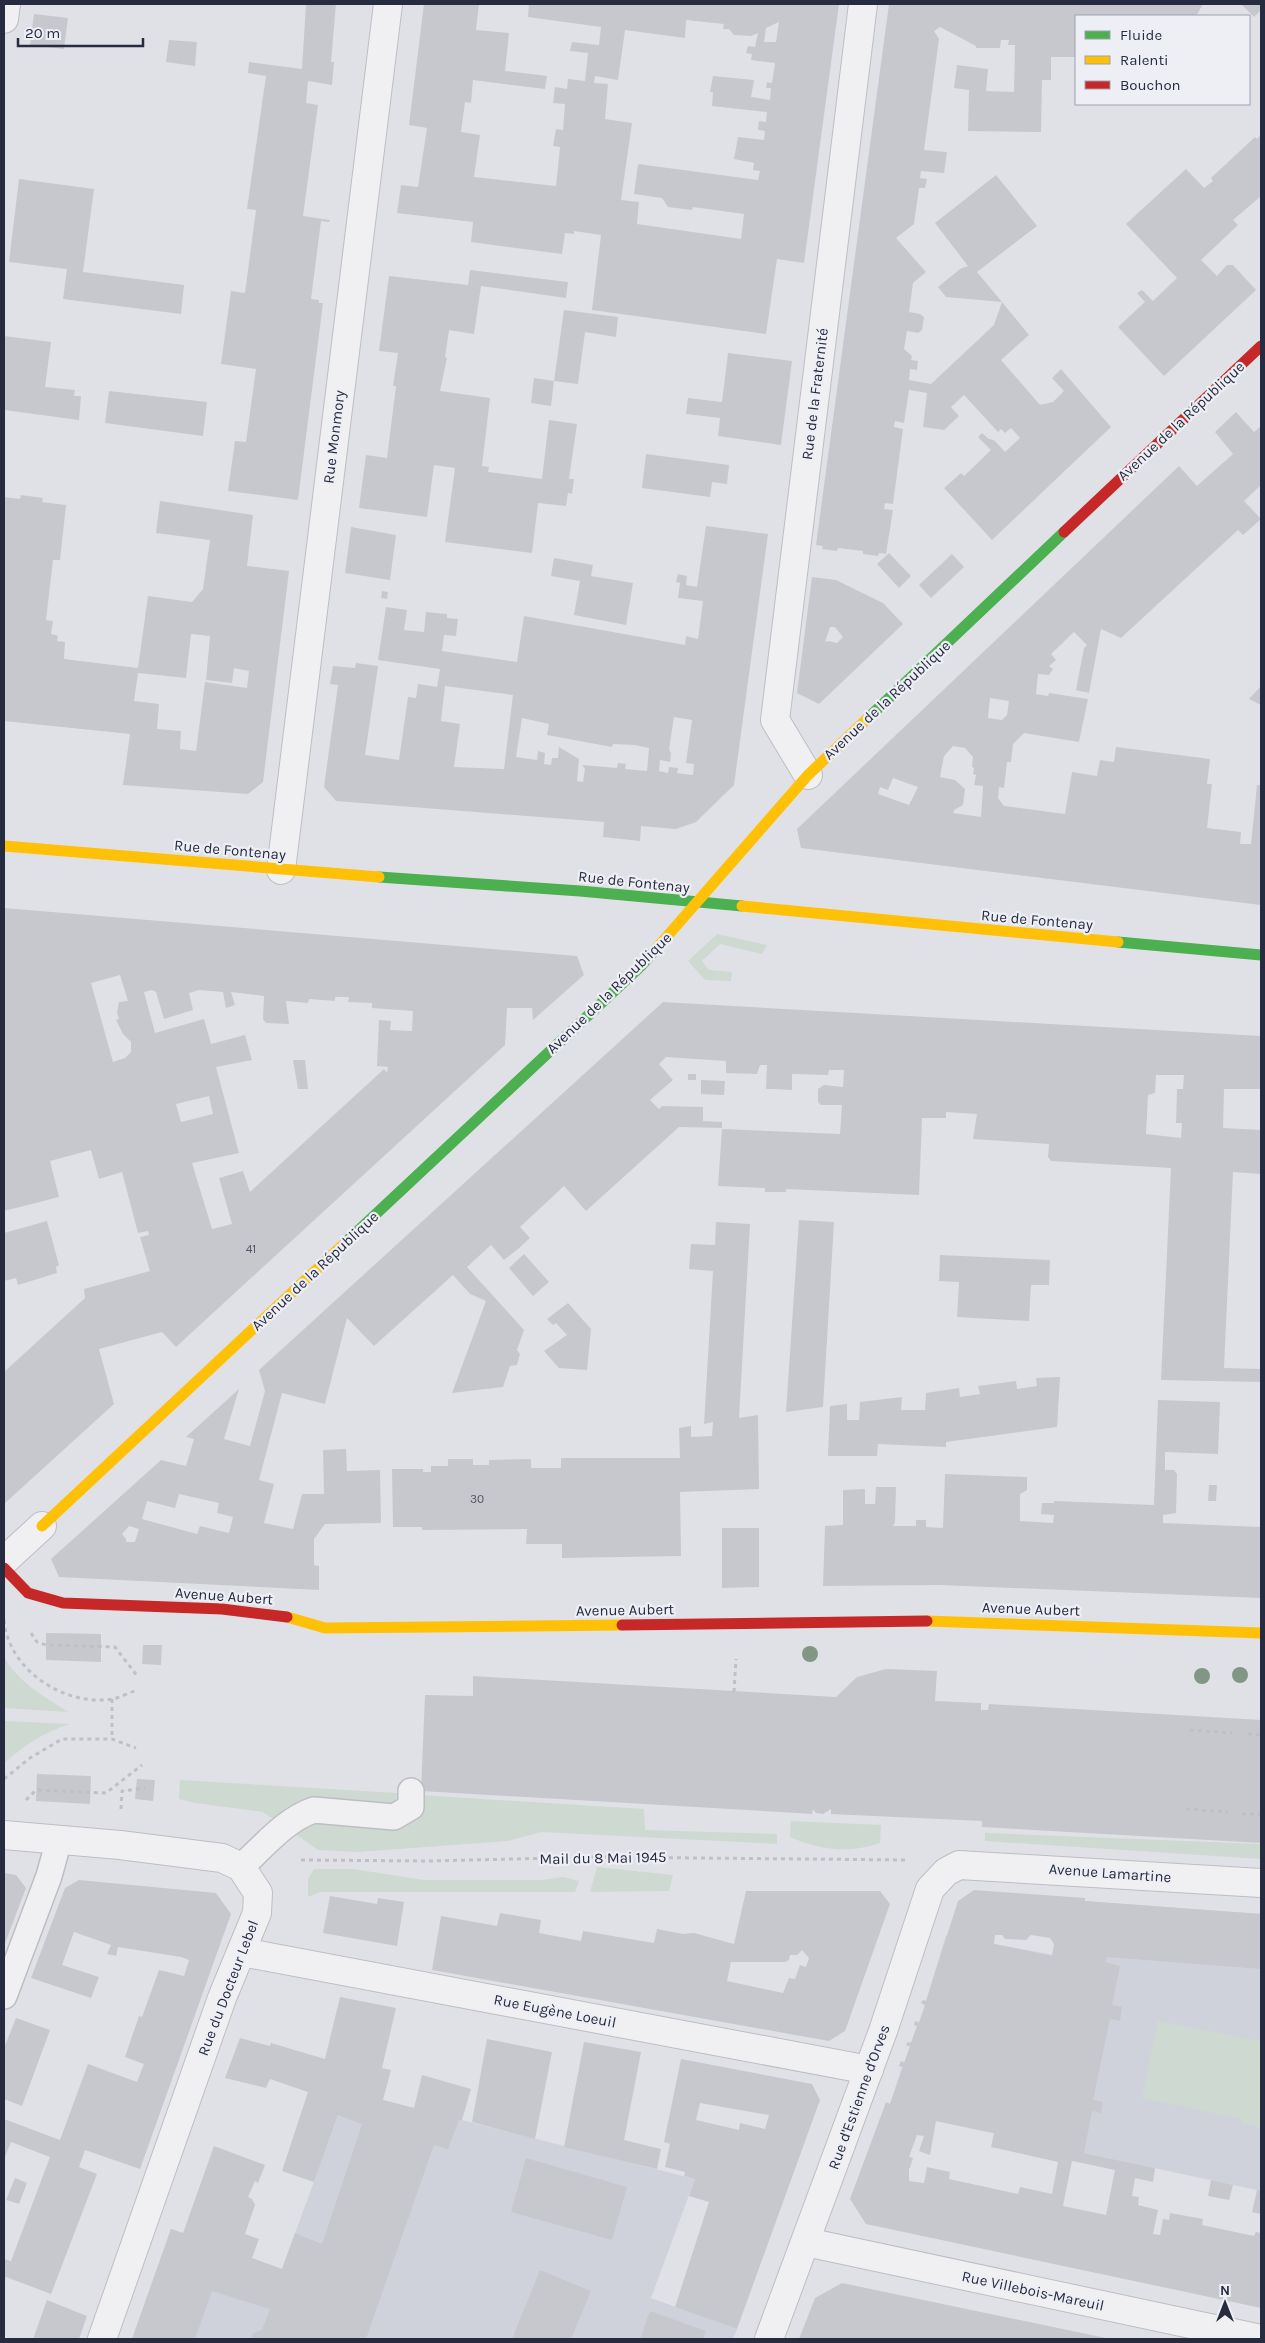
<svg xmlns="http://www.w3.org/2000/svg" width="1265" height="2343" viewBox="0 0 1265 2343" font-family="Karla,sans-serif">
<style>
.built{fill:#d0d2db}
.green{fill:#ced9d1}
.building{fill:#c7c8ce;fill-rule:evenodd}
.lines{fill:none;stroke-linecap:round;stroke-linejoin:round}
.lane-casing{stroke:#bdbec3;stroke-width:28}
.street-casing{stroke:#bdbec3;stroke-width:30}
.path{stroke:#bfc0c6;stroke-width:3;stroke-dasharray:4 4;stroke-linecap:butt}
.lane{stroke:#f0f0f2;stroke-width:25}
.street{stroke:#f0f0f2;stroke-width:28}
.fast{stroke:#4caf50;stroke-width:11}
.slow{stroke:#ffc107;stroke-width:11}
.jam{stroke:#c62828;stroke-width:11}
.tree{fill:#819785}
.labels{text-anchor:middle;stroke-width:4.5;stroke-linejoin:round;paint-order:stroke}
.number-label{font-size:12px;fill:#515464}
.street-label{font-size:15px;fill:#272b3f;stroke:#edeff5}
</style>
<rect width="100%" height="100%" fill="#e0e1e6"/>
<g class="built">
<path d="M1085,1901L1261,1914V2191L936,2121L890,2104L902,2067L899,2066L901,2061L905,2062L910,2047L906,2045L908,2042L911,2043L917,2026L914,2025L915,2021L919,2022L925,2005L921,2003L923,2000L926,2001L946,1935L1081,1960Z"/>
<path d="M347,2091L695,2179L651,2298L737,2329L733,2339H132L171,2229L282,2269Z"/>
</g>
<g class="green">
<path d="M717,934L767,945L762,954L720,944L702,961L709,970L732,972L731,981L705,980L688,961Z"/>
<path d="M4,1657C19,1683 44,1697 69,1712L4,1708Z"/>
<path d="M4,1721L70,1724C44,1732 25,1745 4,1763Z"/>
<path d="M180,1780L397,1793L396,1804L279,1823L263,1812L195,1803L179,1799Z"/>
<path d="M420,1795L644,1809L645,1830L777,1834V1844L541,1832L508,1841L358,1852L318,1850L294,1833L307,1821L393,1828Z"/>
<path d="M791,1821L881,1825L880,1843C850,1854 819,1850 790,1837Z"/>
<path d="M985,1833L1261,1844V1859L985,1841Z"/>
<path d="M597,1867L673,1875L669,1891L590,1892Z"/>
<path d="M314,1869H353L424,1880H542L563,1877L579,1881L575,1892H320L308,1897V1879Z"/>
<path d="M1158,2021L1258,2041L1261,2035V2128L1242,2124V2119L1142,2098Z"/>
</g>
<g class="building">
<path d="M306,4H336L331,62H334L332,85L308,81L306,103L318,105L303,216L330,220L329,222L321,221L311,299L319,300V303H323L298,500L228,491L235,441L246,442L256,369L221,364L231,291L245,293L256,210L247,209L266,76L248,73L249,62L302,69Z"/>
<path d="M424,4H479L476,30L509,33L505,71L547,76L545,89L473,80L471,103L465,102L461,132L480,135L474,177L556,186L560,147L553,146L556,129L563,130L565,104L553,103L555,87L567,89L568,79L585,81L588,53L570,51L572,42L599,45L601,27L528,17L529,4H839L804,263L777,259L766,334L592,310L601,235L574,231V234L565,233L562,254L471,242L473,222L397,213L401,185L418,187L427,128L409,125ZM686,20L724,24L723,29H729L734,35L751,36L758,33L755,47L748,46L746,53L752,54L751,60L775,63L772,83L767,82L766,88H771L770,100L751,97L754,80L713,76L710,92H713L712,106L767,112L766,122L759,121L758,130L765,131L764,140L738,137L734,159L754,163L753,170L760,171L758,180L638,164L634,194L662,198L668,207L692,210L693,207L744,214L741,239L637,224L639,202L621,200L632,123L605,119L608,84L594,83L595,76L618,80L625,30L685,38ZM779,22L776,42H764L766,28Z"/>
<path d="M889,4H1203L1196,16H1076V57H1051V80H1042L1041,132L968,131L969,90L954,88L957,65L988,69L986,91L1014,92L1015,45H1008L1009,40H1001L1000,48H976V46L940,27L934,31L939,39L924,150L947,152L944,173L921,171L920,178L927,179L925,188H919L914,224L896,238L926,272L913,283L909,312L920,314L924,317L922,330L918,333L907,331L904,349L912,356L911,360L918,361L917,370L910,369L909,380L931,384L994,325L1002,302L946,297L938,287L960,269L968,266L935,223L996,175L1037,226L977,272L1002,302L1029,335L1001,360L1040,405L1053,402L1064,391L1052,378L1061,369L1111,427L992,540L944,488L961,473L964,476L991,450L978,437L982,433L989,439L994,440L1005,452L1020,438L1011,428L1005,433L1001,429L998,432L964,395L951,407L959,416L944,430L923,427L927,393L909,390L904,423L895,421L894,427L903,429L893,504L885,503L884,509L893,510L886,554L879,553L878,556L863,554V551L838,548L837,551L822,549L823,546L816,545Z"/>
<path d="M1241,4H1261V10L1254,17Z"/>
<path d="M34,14L68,18L64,49L30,45Z"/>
<path d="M169,40L197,42L195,66L166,62Z"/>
<path d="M1261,135V196L1233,220L1238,225L1201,260L1217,276L1227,265H1233L1256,290L1164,376L1118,327L1145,302L1137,293L1142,290L1153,301L1177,278L1126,224L1186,169L1204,188L1213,181L1211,178L1255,137L1257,139Z"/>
<path d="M19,179L94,189L83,272L184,285L181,314L63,299L67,269L9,262Z"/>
<path d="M470,270L568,282L566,298L481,286L474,334L449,330L445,357L447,358L440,391L490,398L482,466L489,467L488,472L542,479L549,420L577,424L569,479H574L572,494L568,493L566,506L538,503L532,553L445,542L455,468L434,465L427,517L359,508L366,455L387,458L396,386H393L398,353L379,351L389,276L468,285Z"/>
<path d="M564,310L618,317L616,337L585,332L578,384L554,381Z"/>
<path d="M4,336L51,342L45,387L75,390L74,396H81L79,420L4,410Z"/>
<path d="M728,353L792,361L781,445L718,436L720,418L686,414L688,398L722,402Z"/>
<path d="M534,378L554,381L551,406L531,403Z"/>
<path d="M109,391L207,402L203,436L105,423Z"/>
<path d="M1236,412L1254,432L1261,426V485L1244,501L1261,519L1243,535L1238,530L1121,638L1101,629L1089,693L1076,690L1084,648L1087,645L1074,632L1051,654L1056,660L1049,666L1053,669L1049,675L1038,674L1036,694L1048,696L1049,693L1088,699L1079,742L1024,733L1013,744L1011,762H1007L1004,788L999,787L998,798L1004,806L1065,814L1072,772L1097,776L1100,760L1114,762L1116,747L1210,759L1207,784H1212L1207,828L1241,832L1240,844H1251L1257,785H1261V905L801,848L797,829L1179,466L1197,486L1233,454L1215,432ZM990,698L1009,701L1007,715L1002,720L988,718ZM953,746L965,748L973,757L972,767L974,768L973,774L976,775L974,785L983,786L981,817L953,813L954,810L963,805L965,789L955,780L940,777L944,756ZM893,778L918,787L909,805L878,794L880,787L888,790Z"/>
<path d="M646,454L729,465L727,484L712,482L710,497L642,488Z"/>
<path d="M21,495L43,498L42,502L66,505L60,560H53L46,620L53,621L51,634L58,636L57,641L65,642L64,659L138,668L148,596L192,602L203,589L210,540L156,533L160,501L253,515L247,566L289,571L263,782L248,794L123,785L130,734L4,721V497L20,499ZM191,634L210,636L206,680L232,683L234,668L249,671L247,688L205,682L196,751L180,749L181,731L157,729L159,704L134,701L138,673L186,678Z"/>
<path d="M706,526L768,534L734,785L696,822L676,829L641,826L640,841L603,837L604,822L336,801L324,787L338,685L330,684L333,666L355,668L356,663L378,666L365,755L399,760L408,697L416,698L418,684L437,687L440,669L378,660L386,607L407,610L404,630L424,632L426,612L447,614V618L458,619L456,636L444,635L442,651L517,662L524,616L685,645L686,636L698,639L703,601L678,598L680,583L676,582L678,574L687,576L686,585L697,587ZM445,686L513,695L504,769L454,767L460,724L441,721ZM674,717L692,720L686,763L694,764L693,775L677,773L678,768L669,767L668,773L659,771L660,760L670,762L671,753L669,749ZM522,718L549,724L547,735L612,747L613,744L635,745L649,748L647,771L625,769L626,764L618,763L617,768L582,765L585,769L583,782L577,781L579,759L559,747L558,758H552L551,765L544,764L545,753L538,751L537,760L516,757Z"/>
<path d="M351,527L396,535L390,580L345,573Z"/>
<path d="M889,553L911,576L899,588L877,564Z"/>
<path d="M952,554L964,567L931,598L919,585Z"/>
<path d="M554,558L593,565L591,576L633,583L626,625L574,615L580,581L551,576Z"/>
<path d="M812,577L836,580L883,603L903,624L819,704L797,693ZM830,627H835L843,637L837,643L829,641L825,642Z"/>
<path d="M382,591L388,592L387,599L381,598Z"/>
<path d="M1261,686V705L1249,699Z"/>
<path d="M4,908L577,956L584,975L533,1020L532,1008H507L505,1045L176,1347L162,1332L99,1349L114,1404L4,1504V1372L85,1298L84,1289L150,1271L140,1237L149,1235L148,1231L138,1233L122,1172L99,1179L91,1150L50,1161L59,1197L4,1211ZM120,975L128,1001L119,1002L117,1012L119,1019L116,1020L123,1034L131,1042V1052L125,1058L113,1062L91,983ZM152,990L156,992L164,1019L193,1010L189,993L199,990L223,992L226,1008L235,1005L231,992L264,996L263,1019L266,1023L289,1024L286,1001L308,1003L309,999L335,1001V997H349L348,1002L372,1003V1008L413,1011L412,1031L390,1030L391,1021L379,1020L377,1066L388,1067L387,1073L384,1069L250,1192L243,1171L219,1178L232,1224L212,1229L192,1163L239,1153L216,1067L252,1060L245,1035L211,1044L204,1019L155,1033L144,992ZM209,1096L213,1114L181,1122L176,1104Z"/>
<path d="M663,1002L1261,1036V1089H1224L1223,1128L1261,1130V1174L1233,1172L1224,1368L1261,1369V1382L1161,1380L1171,1168L1051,1161L1048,1157L1049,1144L973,1139L977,1114L946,1112V1118H922L919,1195L786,1189V1192H765V1188L718,1186L722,1129L840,1134L842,1105H821L818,1102V1089L824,1085L843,1087L844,1070H829L828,1075L792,1074V1090L773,1089H766L767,1065H760L757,1074L726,1073V1061L666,1057L659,1064L673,1080L650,1100L659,1109L662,1106L703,1107V1121L722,1122V1128L679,1127L586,1211L564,1186L520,1227L530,1238L518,1249L504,1260L491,1245L467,1267L524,1330L517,1350L520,1354L517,1365L510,1366L503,1387L452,1393L486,1301L470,1294L453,1275L374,1346L347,1318L325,1404L282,1393L259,1480L274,1484L264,1523L293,1529L302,1494H324L323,1450L346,1449L347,1471L380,1470L381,1523L325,1524L314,1539V1565L319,1566V1590L59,1577L51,1559L161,1460L186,1466L194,1439L186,1437L239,1389L224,1439L250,1446L265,1391L259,1370ZM1156,1075H1184L1183,1089H1177L1176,1123H1182L1181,1138L1146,1134L1148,1095L1155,1093ZM179,1494L219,1503L217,1513L233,1517L229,1533L200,1526L197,1534L142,1519L147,1501L175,1508ZM129,1526L139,1529L135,1542H126V1539L122,1534Z"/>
<path d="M293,1060H305L308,1089H298Z"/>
<rect x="688" y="1074" width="8" height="6"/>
<path d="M701,1080L725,1081L724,1095L701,1094Z"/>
<path d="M799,1220L834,1222L823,1407L786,1412Z"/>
<path d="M47,1221L59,1265L56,1267L57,1273L18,1285L16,1278L4,1281V1233Z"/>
<path d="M716,1222L750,1224L739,1418L758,1415L759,1489L680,1492L681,1556L562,1558V1544H526L527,1529L422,1530V1527H393L392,1469H423V1472H431V1466H448V1459H473V1465H489V1460L531,1459V1468H561V1458H680L679,1428L691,1426V1437L712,1436L713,1422L704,1424L713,1271L689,1269L691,1244L715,1245Z"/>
<path d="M524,1254L549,1282L533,1296L509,1268Z"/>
<path d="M940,1255L1050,1260L1049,1285H1031L1029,1321L957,1317L959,1282L939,1281Z"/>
<path d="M568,1303L591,1329L587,1370L559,1368L544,1351L567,1335L556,1323L553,1325L547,1319Z"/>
<path d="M1060,1377L1057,1427L946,1442V1447L878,1444L877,1456H828L830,1406L847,1404V1420H859L860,1402L902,1397L901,1410H925L926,1393L959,1388L960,1397L980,1394L978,1386L1016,1381L1017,1389L1037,1386L1036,1378Z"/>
<path d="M1158,1400L1220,1402L1218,1454L1165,1452V1470H1174L1177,1474L1176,1513L1163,1515V1523L1261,1527V1598L940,1585L823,1586L825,1526L843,1525V1490L865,1489V1504H875L876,1487H896L895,1522L893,1526H916V1520H926V1527L943,1528L945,1474L1027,1477V1490L1020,1494V1521L1053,1523L1054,1515L1041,1514L1042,1503H1054V1501L1154,1505Z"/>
<path d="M1209,1485H1217L1216,1501H1208Z"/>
<path d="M722,1528H759V1587L722,1588Z"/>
<path d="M46,1633L101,1634V1662L46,1660Z"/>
<path d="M143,1645H162L161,1665L142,1664Z"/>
<path d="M886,1669L937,1671L935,1701L981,1703V1710H988L989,1704L1261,1720V1843L982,1827V1821L831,1814V1809L823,1814L816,1813L813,1809L812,1814L797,1813L421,1791L425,1695L473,1696V1676L836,1697L857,1677Z"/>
<path d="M37,1774L91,1776L90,1804L36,1801Z"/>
<path d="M137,1779L155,1780L153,1801L135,1799Z"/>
<path d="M4,1873L16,1875L26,1888L4,1946Z"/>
<path d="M79,1880L216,1893L231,1914L140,2169L85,2150L79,2167L97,2174L51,2294L6,2277L4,2281V2259L11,2261L50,2157L11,2142L4,2159V2119L60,2140L88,2064L137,2082L144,2064L125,2057L139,2016L142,2017L159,1970L184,1976L189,1960L181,1957L118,1947L116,1956L107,1954L111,1945L74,1932L62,1965L99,1977L91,1998L31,1978L65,1888Z"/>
<path d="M974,1890L1085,1898V1901L1261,1914V1969L1107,1957L1106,1962L1120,1966L1112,2005L1122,2007L1120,2021L1110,2019L1093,2100L1103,2102L1101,2113L1092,2111L1084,2153L1155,2168L1153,2182L1135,2178L1132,2196L1139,2197L1138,2205L1158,2210L1153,2234L1160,2235L1163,2219L1169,2220L1170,2213L1203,2219L1202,2225L1254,2236L1256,2232L1261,2233V2308L866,2224L850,2199L886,2102L890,2104L903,2067L899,2066L901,2061L904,2063L910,2046L906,2045L908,2042L911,2043L917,2026L914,2025L915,2021L919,2023L925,2005L921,2003L923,2000L926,2001L958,1901ZM995,1935H1002L1005,1939L1026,1940L1031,1935L1050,1938L1054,1944L1052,1956L994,1944ZM936,2121L994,2133L991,2147L1058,2162L1052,2194L1020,2187L1018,2194L949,2179L950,2172L927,2167L924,2183L909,2181V2168H910L913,2158L909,2157L917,2135L924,2136L919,2151L930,2155ZM1072,2161L1115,2170L1106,2215L1063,2206Z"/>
<path d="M746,1891H880L890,1904L845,2031L829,2041L432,1970L441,1916L497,1926L500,1913L541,1920L539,1933L581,1941L583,1931L654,1943L657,1929L683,1934L694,1933L734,1944ZM802,1950L809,1958L806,1967L800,1965L795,1979L789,1978L783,1993L727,1981L731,1962H785L789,1960L790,1955H797Z"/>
<path d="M330,1896L377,1904L378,1898L404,1902L397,1946L323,1933Z"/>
<path d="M340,1997L396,2008L382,2068L391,2070L383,2100L414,2108L422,2075L471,2089L462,2120H459L448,2149L434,2145L366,2339H251L253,2333L262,2330L270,2309L212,2291L195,2339H132L171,2229L183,2233L214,2146L265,2165L258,2183L255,2181L248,2197L252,2199L255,2205L245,2234L259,2239L252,2258L282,2269L295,2233L322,2244L362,2124L338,2115L314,2182L282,2171L308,2092L270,2079L266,2088L225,2078L240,2038L270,2046L271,2043L325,2059Z"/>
<path d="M16,2018L50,2030L22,2106L4,2099V2048Z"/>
<path d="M487,2039L552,2052L535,2139L472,2122Z"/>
<path d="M584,2042L641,2052L624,2140L661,2149L657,2169L564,2147Z"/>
<path d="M681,2059L812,2084L820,2100L737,2329L675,2307L709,2202L689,2196L695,2179L684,2176L685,2172L665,2167L670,2144L664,2142ZM700,2103L769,2115L765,2129L740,2123L739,2130L696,2120Z"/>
<path d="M526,2158L627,2187L612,2240L511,2212Z"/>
<path d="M15,2178L27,2183L19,2204L6,2200Z"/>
<path d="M1211,2180L1233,2185L1229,2200L1208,2196Z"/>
<path d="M1257,2190L1261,2191V2214L1252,2212Z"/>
<path d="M540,2270L591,2291L571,2339H512Z"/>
<path d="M842,2283L1106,2338V2339H799L815,2298Z"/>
<path d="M47,2300L87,2316L79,2339H33Z"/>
<path d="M650,2311L706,2331L703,2339H640Z"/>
</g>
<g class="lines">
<g class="lane-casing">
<g id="lane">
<path d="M241,1867C263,1847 286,1819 314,1810L394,1817L411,1807V1791"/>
<path d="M4,1996L49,1876L59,1840"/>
</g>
</g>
<g class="street-casing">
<g id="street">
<path d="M4,19L6,4"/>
<path d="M808,775L775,720L863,4"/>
<path d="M281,870L388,4"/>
<path d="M4,1561L42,1526"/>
<path d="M4,1835L120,1845L222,1858L241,1867L258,1893L257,1913L222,1998L102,2339"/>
<path d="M242,1952L869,2070"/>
<path d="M806,2242L1261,2339"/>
<path d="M769,2339L883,2031L930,1889L946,1872L959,1865L1261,1883"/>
</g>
</g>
<g class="path">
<path d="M4,1620C8,1670 65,1707 113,1699C121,1697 130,1692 138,1690"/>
<path d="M31,1633L37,1642L46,1645L115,1647L138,1677"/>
<path d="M734,1692L736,1659"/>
<path d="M112,1699V1739"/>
<path d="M1190,1730L1232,1733"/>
<path d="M1248,1734L1261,1735"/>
<path d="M4,1779L30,1758L62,1739H112L136,1748"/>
<path d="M26,1800L36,1790L106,1793L142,1765"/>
<path d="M121,1809L122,1791L145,1788"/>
<path d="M1186,1809L1228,1812"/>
<path d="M1242,1814H1261"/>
<path d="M301,1860L431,1861L594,1857L907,1860"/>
</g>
<use href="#lane" class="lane"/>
<use href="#street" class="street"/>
<g class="fast">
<path d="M868,718L1064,532"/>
<path d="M379,877L580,891L742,906"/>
<path d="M1118,942L1261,955"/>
<path d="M346,1242L642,965L656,949"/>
</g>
<g class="slow">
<path d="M4,846L379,877"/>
<path d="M742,906L1118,942"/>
<path d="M656,949L808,775L868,718"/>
<path d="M42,1526L346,1242"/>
<path d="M287,1617L325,1628L622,1625"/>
<path d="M927,1621L1261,1633"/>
</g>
<g class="jam">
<path d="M1064,532L1261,346"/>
<path d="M4,1568L28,1593L63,1603L222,1609L287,1617"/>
<path d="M622,1625L927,1621"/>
</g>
</g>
<g class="tree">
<circle cx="810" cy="1654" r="8"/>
<circle cx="1240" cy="1675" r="8"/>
<circle cx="1202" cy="1676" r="8"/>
</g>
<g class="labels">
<g class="number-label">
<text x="251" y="1253">41</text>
<text x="477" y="1503">30</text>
</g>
<g class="street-label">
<text transform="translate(815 394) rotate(-83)" y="5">Rue de la Fraternité</text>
<text transform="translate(1181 421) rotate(-43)" y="5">Avenue de la République</text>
<text transform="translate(334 437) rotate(-83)" y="5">Rue Monmory</text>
<text transform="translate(887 700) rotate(-43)" y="5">Avenue de la République</text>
<text transform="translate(230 850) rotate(5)" y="5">Rue de Fontenay</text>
<text transform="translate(634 882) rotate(6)" y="5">Rue de Fontenay</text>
<text transform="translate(1037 920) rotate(5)" y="5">Rue de Fontenay</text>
<text transform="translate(609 993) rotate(-44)" y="5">Avenue de la République</text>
<text transform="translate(315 1271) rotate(-43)" y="5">Avenue de la République</text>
<text transform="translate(224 1596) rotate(4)" y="5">Avenue Aubert</text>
<text transform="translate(1031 1609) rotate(2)" y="5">Avenue Aubert</text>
<text transform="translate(625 1610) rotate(-1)" y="5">Avenue Aubert</text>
<text transform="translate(603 1858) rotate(-1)" y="5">Mail du 8 Mai 1945</text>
<text transform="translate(1110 1873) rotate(4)" y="5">Avenue Lamartine</text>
<text transform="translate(228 1988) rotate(-69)" y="5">Rue du Docteur Lebel</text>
<text transform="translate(555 2011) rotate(11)" y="5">Rue Eugène Loeuil</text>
<text transform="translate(859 2097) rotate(-70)" y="5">Rue d'Estienne d'Orves</text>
<text transform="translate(1033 2291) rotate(12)" y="5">Rue Villebois-Mareuil</text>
</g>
</g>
<rect width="1265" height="2343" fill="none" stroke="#272b3f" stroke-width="10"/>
<rect x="1075" y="15" width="175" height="90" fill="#edeff5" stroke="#9ea1ac"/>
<rect x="1085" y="31" width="25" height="8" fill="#4caf50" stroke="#9ea1ac"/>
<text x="1120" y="40" font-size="15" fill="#272b3f">Fluide</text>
<rect x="1085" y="56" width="25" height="8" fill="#ffc107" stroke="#9ea1ac"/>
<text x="1120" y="65" font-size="15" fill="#272b3f">Ralenti</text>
<rect x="1085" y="81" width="25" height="8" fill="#c62828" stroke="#9ea1ac"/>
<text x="1120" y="90" font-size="15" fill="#272b3f">Bouchon</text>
<g transform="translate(1225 2303)" stroke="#edeff5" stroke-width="4" paint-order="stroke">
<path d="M0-4L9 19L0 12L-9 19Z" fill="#272b3f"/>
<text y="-8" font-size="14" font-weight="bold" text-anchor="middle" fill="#272b3f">N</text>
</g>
<path d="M18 38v8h125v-8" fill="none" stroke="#272b3f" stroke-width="2.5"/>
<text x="25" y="38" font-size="15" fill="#272b3f" stroke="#edeff5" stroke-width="4" paint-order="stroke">20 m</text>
</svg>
